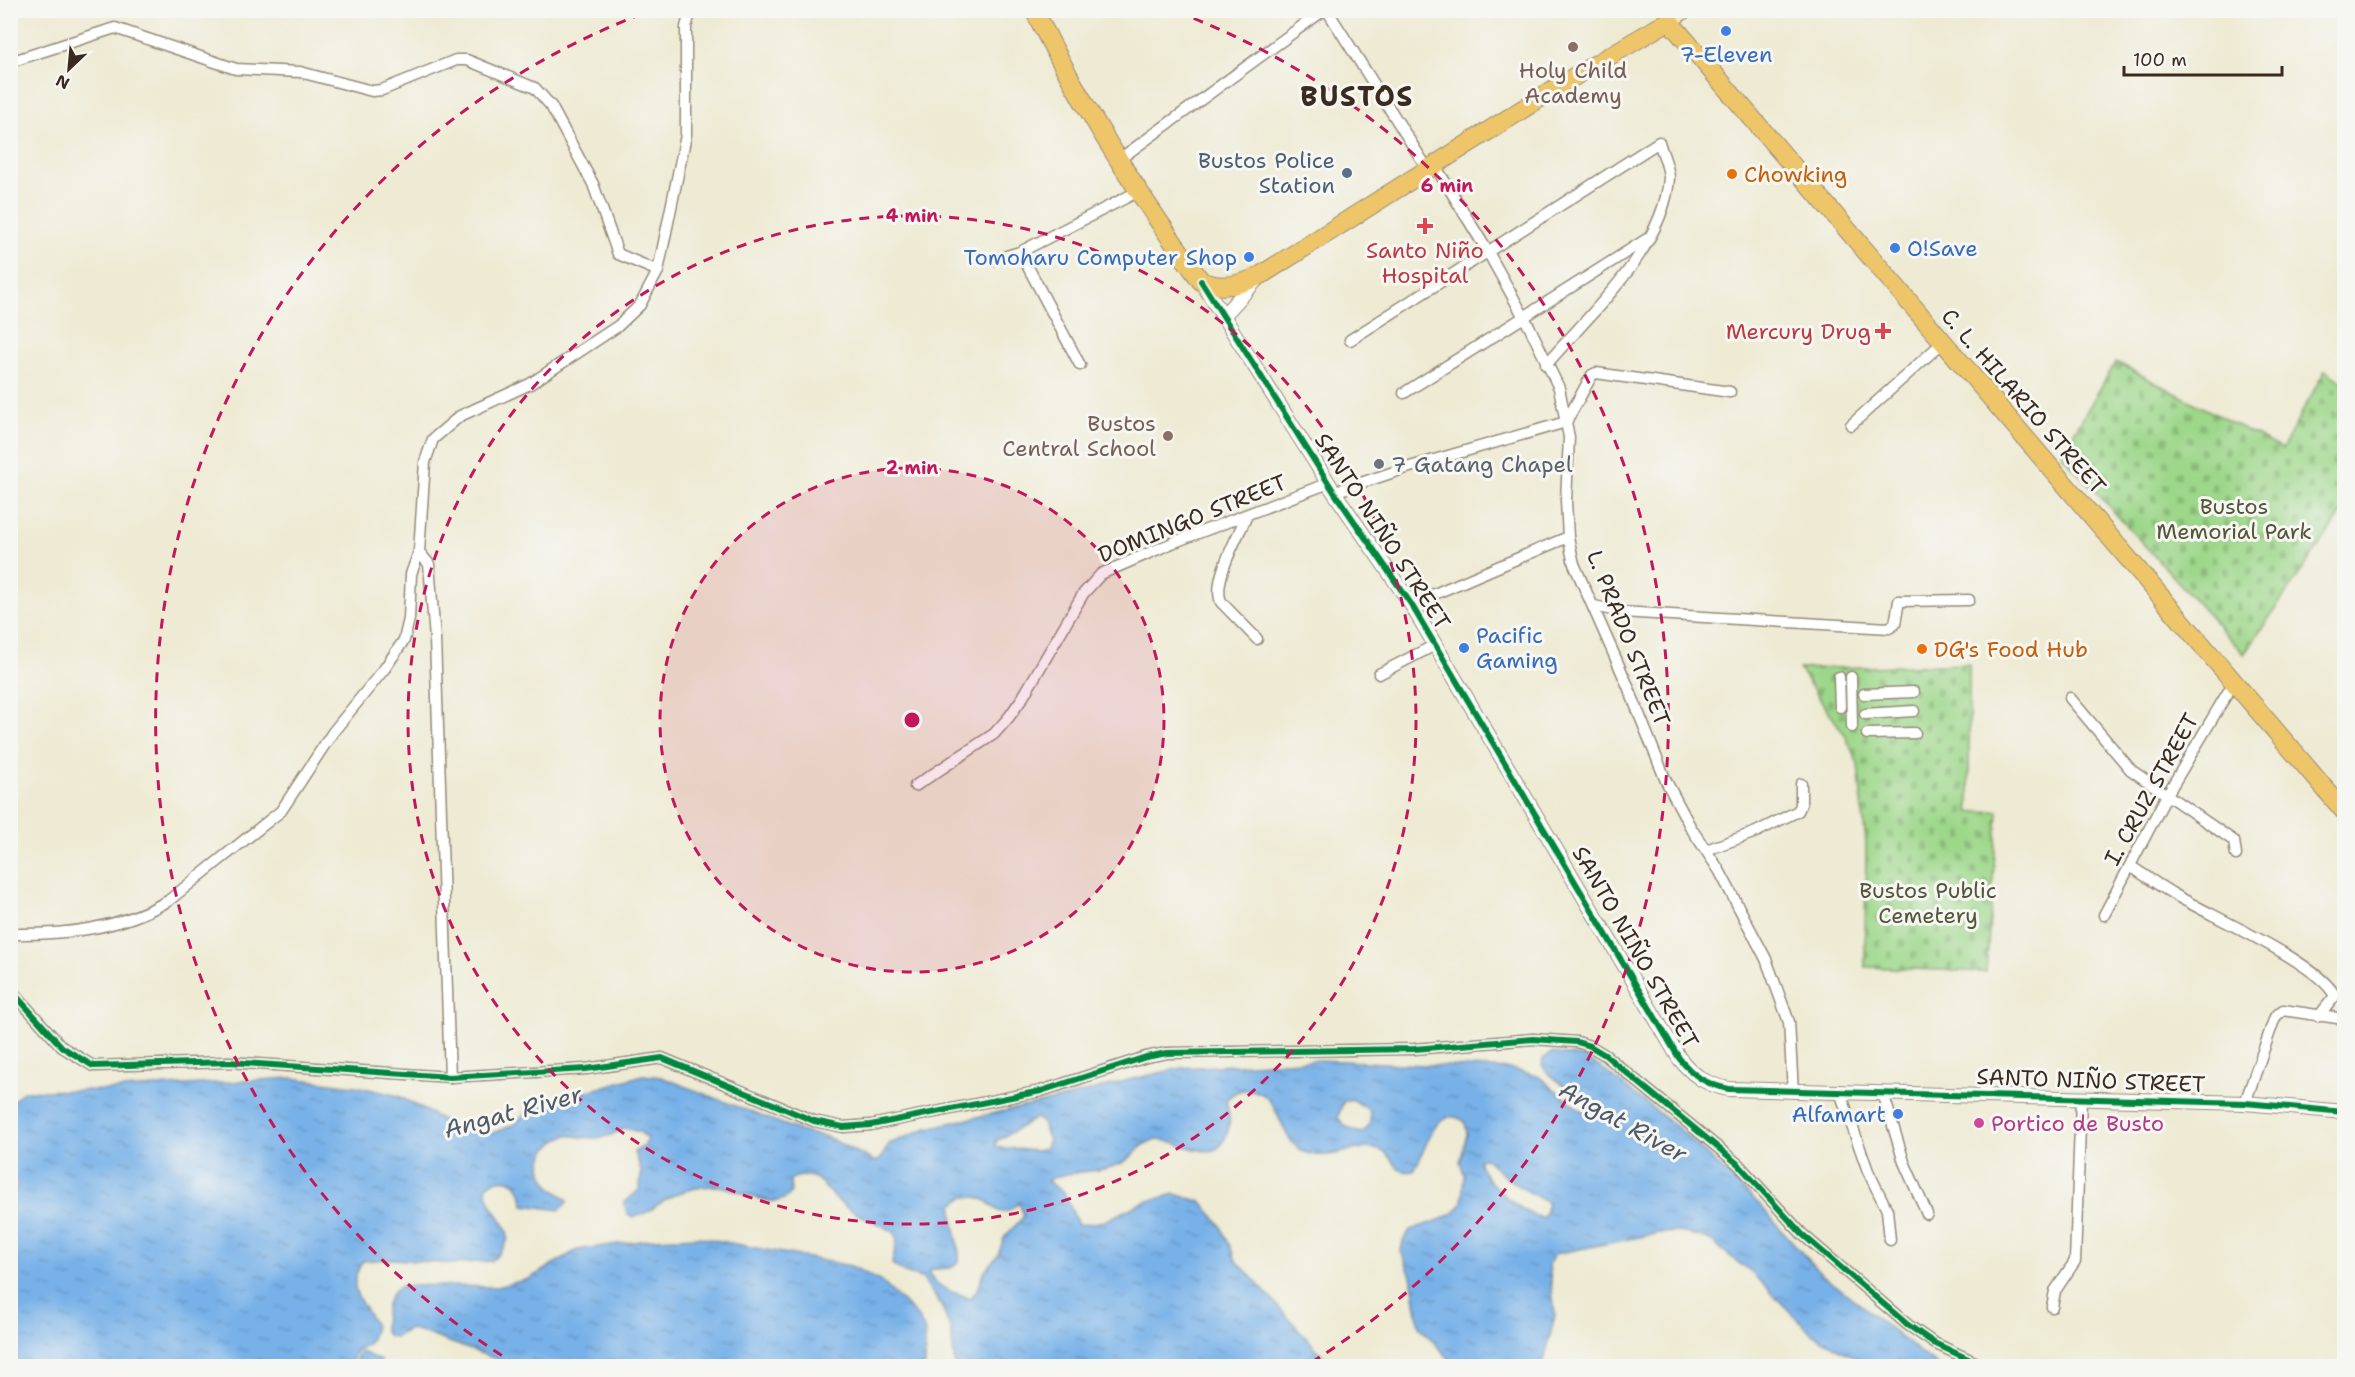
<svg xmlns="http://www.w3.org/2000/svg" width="2355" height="1377" viewBox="0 0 2355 1377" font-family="'Shantell Sans',sans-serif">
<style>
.cemetery{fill:url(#cemetery-stones);stroke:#6c8054;stroke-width:1.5}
.water{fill:url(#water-ripples);stroke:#596e83;stroke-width:1.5;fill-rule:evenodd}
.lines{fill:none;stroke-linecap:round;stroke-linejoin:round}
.minor-casing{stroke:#948a78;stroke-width:13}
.tertiary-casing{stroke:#948a78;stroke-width:16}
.secondary-casing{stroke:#948a78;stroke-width:17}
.primary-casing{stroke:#948a78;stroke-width:20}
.minor{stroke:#fff;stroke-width:10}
.tertiary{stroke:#fff;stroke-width:14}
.secondary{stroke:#f8e8c3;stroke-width:15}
.primary{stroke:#eec569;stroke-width:18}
.cycleway-casing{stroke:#f6f6f2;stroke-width:10}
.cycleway{stroke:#00873e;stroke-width:6}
.ring{fill:none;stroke:#c2185b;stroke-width:3;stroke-dasharray:10 8}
.shop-dot{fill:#3f7fe0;stroke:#f6f6f2;stroke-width:2}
.education-dot{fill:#8d6e63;stroke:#f6f6f2;stroke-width:2}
.service-dot{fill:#5c6f8a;stroke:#f6f6f2;stroke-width:2}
.food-dot{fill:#e8710a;stroke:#f6f6f2;stroke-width:2}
.health-dot{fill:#e0444e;stroke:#f6f6f2;stroke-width:2}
.worship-dot{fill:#6b7280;stroke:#f6f6f2;stroke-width:2}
.hotel-dot{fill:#d1479c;stroke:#f6f6f2;stroke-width:2}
.labels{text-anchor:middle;stroke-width:6;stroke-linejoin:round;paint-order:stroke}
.shop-label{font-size:22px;fill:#366cbe;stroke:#f6f6f2;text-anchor:start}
.education-label{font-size:22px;fill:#785e54;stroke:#f6f6f2}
.service-label{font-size:22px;fill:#4e5e75;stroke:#f6f6f2;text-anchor:end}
.food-label{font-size:22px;fill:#c56008;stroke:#f6f6f2;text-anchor:start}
.health-label{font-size:22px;fill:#be3a42;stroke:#f6f6f2}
.street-label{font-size:22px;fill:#3b2a1e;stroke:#f6f6f2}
.worship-label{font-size:22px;fill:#5b616d;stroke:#f6f6f2;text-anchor:start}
.park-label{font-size:22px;fill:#545539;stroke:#f6f6f2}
.hotel-label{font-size:22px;fill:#b23c85;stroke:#f6f6f2;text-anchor:start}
.water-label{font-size:24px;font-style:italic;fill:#505965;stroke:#f6f6f2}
.district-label{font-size:28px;font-weight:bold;letter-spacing:1.5px;fill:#3b2a1e;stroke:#f6f6f2}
.centre{fill:#c2185b;stroke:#f6f6f2;stroke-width:3}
.ring-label{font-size:18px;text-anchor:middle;font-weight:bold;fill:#c2185b;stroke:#f6f6f2;stroke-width:6;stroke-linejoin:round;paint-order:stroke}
</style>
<defs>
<pattern id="cemetery-stones" width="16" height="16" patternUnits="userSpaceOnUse" patternTransform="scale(1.5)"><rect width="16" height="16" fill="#9dd78a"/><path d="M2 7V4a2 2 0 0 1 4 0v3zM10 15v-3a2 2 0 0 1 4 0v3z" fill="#88b977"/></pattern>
<pattern id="water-ripples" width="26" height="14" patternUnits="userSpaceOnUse" patternTransform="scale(1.5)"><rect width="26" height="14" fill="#77b1e8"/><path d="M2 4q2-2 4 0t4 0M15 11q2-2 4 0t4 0" fill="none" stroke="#6390bb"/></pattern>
</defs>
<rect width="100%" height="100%" fill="#f6f6f2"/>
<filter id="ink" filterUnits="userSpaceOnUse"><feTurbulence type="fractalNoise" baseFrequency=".0167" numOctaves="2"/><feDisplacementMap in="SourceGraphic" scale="12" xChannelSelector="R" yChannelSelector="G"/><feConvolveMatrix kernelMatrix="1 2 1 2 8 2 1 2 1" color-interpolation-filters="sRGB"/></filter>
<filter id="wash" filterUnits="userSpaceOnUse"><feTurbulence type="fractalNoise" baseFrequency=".008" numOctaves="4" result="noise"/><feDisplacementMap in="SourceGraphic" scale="24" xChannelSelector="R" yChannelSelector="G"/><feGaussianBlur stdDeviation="1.35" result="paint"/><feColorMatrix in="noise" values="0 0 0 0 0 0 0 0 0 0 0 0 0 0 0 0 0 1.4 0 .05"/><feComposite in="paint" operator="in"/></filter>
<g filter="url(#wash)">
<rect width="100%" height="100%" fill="#eeead3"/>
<g class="cemetery">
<path d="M2116,362L2282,449L2325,370L2344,384V510L2244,654L2061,454Z"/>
<path d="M1969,664V812L1998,811L1986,972L1865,967L1866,844L1858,764L1845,735L1799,669Z"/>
</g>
<g class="water">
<path d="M1551,1053L1583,1057L1603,1069L1682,1131L1759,1204L1819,1272L1938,1366H1871L1813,1335L1754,1275L1712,1242L1699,1236L1679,1232L1659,1233L1555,1254L1549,1265L1555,1315L1543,1366L1454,1364L1419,1326L1411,1276L1401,1251L1403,1241L1410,1230L1442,1219L1456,1211L1462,1203L1464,1174L1460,1162L1467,1134L1465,1122C1434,1100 1426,1152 1414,1171C1392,1175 1398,1159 1382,1151C1358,1140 1327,1166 1301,1150C1276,1135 1281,1088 1245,1090C1237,1090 1231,1094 1226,1101C1230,1115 1231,1123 1226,1136C1215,1170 1174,1134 1152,1141C1140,1144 1136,1154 1127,1160C1104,1176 1071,1167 1047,1181L1064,1192L1078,1225L1105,1221L1141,1203L1175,1194L1202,1202L1221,1226L1236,1260L1332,1366H955L951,1330L941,1305L922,1278L905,1273L892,1264L897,1240L894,1232C871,1219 848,1213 830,1193C824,1187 821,1180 813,1177C804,1175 797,1175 790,1180L791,1192C779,1215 739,1188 719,1186C700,1186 681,1190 665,1200C654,1207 646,1215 633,1217L628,1215L624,1203L640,1189L641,1170L634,1152L644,1146L647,1139L640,1132L624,1128C606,1141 590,1139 568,1135C544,1144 532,1165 550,1186C556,1193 564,1195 568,1201L560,1210L524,1205C522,1200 522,1195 520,1190C513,1177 496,1176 486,1187C489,1221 530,1229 491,1261L453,1264L393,1259L363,1261C343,1291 365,1303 375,1326L370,1342L357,1350L349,1366H11L10,1193L17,1186L11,1172L10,1107L14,1100L24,1091L108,1090L291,1078L355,1086L399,1096L459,1129L493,1133L513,1125L531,1108L643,1075L661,1077L803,1132L827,1137L876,1162L880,1160L889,1144L927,1128L1068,1097L1128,1080L1181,1068L1320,1060L1511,1069L1538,1076L1582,1111L1588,1113L1587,1105L1546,1071L1542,1065L1543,1059ZM1352,1099L1369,1110C1372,1119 1370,1130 1360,1133L1343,1125L1338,1117L1343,1102ZM1036,1118L1041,1121L1049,1140L1045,1148L1037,1151L997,1147L996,1141L1000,1139ZM1485,1158L1506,1178L1548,1203L1544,1217C1529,1221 1476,1176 1479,1159ZM964,1197C970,1197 978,1196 983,1199C1000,1210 998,1220 1019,1203L1024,1216L1004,1238L998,1255L984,1272L976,1292L970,1298C952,1291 939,1290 928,1273L933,1269L951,1268L959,1261C960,1241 951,1225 953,1205Z"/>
<path d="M699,1237L851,1266L882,1282L917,1316L925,1331V1366H515L416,1330L409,1329L395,1337L387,1335L384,1330C384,1314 386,1291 404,1285L497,1287L529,1279L577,1250L654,1239Z"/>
<path d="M360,1351L381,1361L378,1366H353Z"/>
</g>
</g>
<g filter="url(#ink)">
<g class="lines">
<g class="minor-casing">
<g id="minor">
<path d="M1327,10L1427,168"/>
<path d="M10,62L115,28L236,69L300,72L372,91L382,90L456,60H467L535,88L551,106L593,184L618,254L658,271"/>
<path d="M1117,161L1324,10"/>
<path d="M1434,164L1488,252L1530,328L1559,388L1569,437L1566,501L1568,537L1574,564L1627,684L1666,781L1691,828L1719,870L1766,959L1789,1022L1793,1092"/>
<path d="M1020,252L1080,365"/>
<path d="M993,260L1020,252L1137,192"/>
<path d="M1350,340L1659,142C1662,153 1669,167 1669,178C1664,249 1590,313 1546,365"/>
<path d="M1404,393L1647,239"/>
<path d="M1851,425L1942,343"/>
<path d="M1334,492L1403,469L1566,422L1592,375L1596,373L1730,392"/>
<path d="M1247,515C1238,537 1212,580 1221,602L1257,639"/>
<path d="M419,552L429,564L435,639L450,1077"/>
<path d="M1411,604L1568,537"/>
<path d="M1594,606L1621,612L1889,628L1895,624L1899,601L1969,600"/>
<path d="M1379,674L1435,645"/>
<path d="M1839,677L1840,707"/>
<path d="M1851,677L1852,727"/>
<path d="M1864,694L1914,692"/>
<path d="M2070,698L2131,770L2234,841L2236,855"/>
<path d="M1865,714L1914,711"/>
<path d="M1867,734L1915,733"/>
<path d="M915,786L994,734L1009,717L1023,697L1083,594L1101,574L1172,543L1329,483"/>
<path d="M1706,850L1756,832L1798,811L1801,805V784"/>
<path d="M2130,866C2146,876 2161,887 2177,896C2213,917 2319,963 2335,996L2319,1016"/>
<path d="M2104,915L2168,793L2234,682"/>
<path d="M10,934C66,935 119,929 168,901L281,811L333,732L385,668L404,640L409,619L411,574L419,552L425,462L433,439L460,416L530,384L618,326L640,305L658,271L686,135V27L691,10"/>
<path d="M10,989L62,1047L93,1066L229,1062L450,1077L586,1069L662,1058L814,1121L843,1127L871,1125L1041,1091L1146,1057L1167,1053L1414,1049L1533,1039L1577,1042L1590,1046L1605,1055L1738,1164L1802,1234L1908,1325L1934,1343L1983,1366"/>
<path d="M1840,1092L1868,1171L1887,1210L1890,1240"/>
<path d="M1883,1093L1904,1162L1927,1214"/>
<path d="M2245,1103L2275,1017L2283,1010L2344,1019"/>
<path d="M2052,1307L2055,1291L2075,1261L2081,1099"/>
</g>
</g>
<g class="tertiary-casing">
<g id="tertiary">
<path d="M1201,281L1334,492L1411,604L1679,1058C1693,1076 1707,1085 1729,1089L2245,1103L2344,1112"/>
<path d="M1224,315L1257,279"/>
</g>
</g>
<g class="secondary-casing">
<path id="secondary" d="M1669,21L1686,10"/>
</g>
<g class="primary-casing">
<path id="primary" d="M1034,10C1082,106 1138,195 1201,281C1221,290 1242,285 1261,275L1567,81L1669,21L2344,811"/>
</g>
<use href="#minor" class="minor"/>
<use href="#tertiary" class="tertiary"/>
<use href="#secondary" class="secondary"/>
<use href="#primary" class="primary"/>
<g class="cycleway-casing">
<g id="cycleway">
<path d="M1201,281L1334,492L1411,604L1679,1058C1693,1076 1707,1085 1729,1089L2245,1103L2344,1112"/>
<path d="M10,989L62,1047L93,1066L229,1062L450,1077L586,1069L662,1058L814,1121L843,1127L871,1125L1041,1091L1146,1057L1167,1053L1414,1049L1533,1039L1577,1042L1590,1046L1605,1055L1738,1164L1802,1234L1908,1325L1934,1343L1983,1366"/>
</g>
</g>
<use href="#cycleway" class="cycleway"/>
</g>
</g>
<circle cx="912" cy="720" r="252" fill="#c2185b" fill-opacity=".12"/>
<g class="ring">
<circle cx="912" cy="720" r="252"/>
<circle cx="912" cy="720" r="504"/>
<path d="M517 1365A756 756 0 0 1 647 12M1177 12A756 756 0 0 1 1307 1365"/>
</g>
<g class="shop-dot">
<circle cx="1726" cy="31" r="6"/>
<circle cx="1895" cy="248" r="6"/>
<circle cx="1249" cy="257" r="6"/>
<circle cx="1464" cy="648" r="6"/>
<circle cx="1898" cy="1114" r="6"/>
</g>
<g class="education-dot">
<circle cx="1573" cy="47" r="6"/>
<circle cx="1168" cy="436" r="6"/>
</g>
<circle class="service-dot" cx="1347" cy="173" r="6"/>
<g class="food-dot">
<circle cx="1732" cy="174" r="6"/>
<circle cx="1922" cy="649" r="6"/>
</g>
<g class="health-dot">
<path d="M1422 217h6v6h6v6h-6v6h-6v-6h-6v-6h6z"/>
<path d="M1880 322h6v6h6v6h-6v6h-6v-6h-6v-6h6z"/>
</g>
<circle class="worship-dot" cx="1379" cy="464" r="6"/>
<circle class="hotel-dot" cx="1979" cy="1123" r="6"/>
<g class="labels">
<g class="shop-label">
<text x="1726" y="62" text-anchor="middle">7-Eleven</text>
<text x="1907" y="256">O!Save</text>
<text x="1237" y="265" text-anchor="end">Tomoharu Computer Shop</text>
<text x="1476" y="643">Pacific<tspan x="1476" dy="25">Gaming</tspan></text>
<text x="1886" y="1122" text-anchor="end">Alfamart</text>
</g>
<g class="education-label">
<text x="1573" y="78">Holy Child<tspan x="1573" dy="25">Academy</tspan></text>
<text x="1156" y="431" text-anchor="end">Bustos<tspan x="1156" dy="25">Central School</tspan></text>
</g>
<g class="service-label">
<text x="1335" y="168">Bustos Police<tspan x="1335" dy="25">Station</tspan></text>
</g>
<g class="food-label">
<text x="1744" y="182">Chowking</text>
<text x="1934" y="657">DG's Food Hub</text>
</g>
<g class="health-label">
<text x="1425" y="258">Santo Niño<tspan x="1425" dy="25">Hospital</tspan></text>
<text x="1871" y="339" text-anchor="end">Mercury Drug</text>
</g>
<g class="street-label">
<text transform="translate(2024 401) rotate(49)" y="8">C. L. HILARIO STREET</text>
<text transform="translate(1192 518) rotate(-22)" y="8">DOMINGO STREET</text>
<text transform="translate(1383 531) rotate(57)" y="8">SANTO NIÑO STREET</text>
<text transform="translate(1629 638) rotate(68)" y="8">L. PRADO STREET</text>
<text transform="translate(2151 789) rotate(-61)" y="8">I. CRUZ STREET</text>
<text transform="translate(1636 947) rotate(60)" y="8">SANTO NIÑO STREET</text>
<text transform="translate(2091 1080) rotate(2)" y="8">SANTO NIÑO STREET</text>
</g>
<g class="worship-label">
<text x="1391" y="472">7 Gatang Chapel</text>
</g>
<g class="park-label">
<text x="2234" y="514">Bustos<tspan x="2234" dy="25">Memorial Park</tspan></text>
<text x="1928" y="898">Bustos Public<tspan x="1928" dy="25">Cemetery</tspan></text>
</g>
<g class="hotel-label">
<text x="1991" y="1131">Portico de Busto</text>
</g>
<g class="water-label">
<text transform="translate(513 1112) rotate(-15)" y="8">Angat River</text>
<text transform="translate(1623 1122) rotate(29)" y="8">Angat River</text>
</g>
<g class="district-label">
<text x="1357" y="106">BUSTOS</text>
</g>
</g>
<circle cx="912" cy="720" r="9" class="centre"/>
<g class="ring-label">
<text x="1447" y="192">6 min</text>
<text x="912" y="222">4 min</text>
<text x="912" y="474">2 min</text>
</g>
<rect width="2355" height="1377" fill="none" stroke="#f6f6f2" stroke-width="36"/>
<g transform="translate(69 69) rotate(206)" stroke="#f6f6f2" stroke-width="4.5" paint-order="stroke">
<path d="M0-4.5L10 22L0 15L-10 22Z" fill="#3b2a1e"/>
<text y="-9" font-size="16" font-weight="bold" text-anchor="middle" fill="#3b2a1e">N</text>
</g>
<path d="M2124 66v9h158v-9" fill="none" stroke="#3b2a1e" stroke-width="3"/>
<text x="2133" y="66" font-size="18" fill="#3b2a1e" stroke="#f6f6f2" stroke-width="4.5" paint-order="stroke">100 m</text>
</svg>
